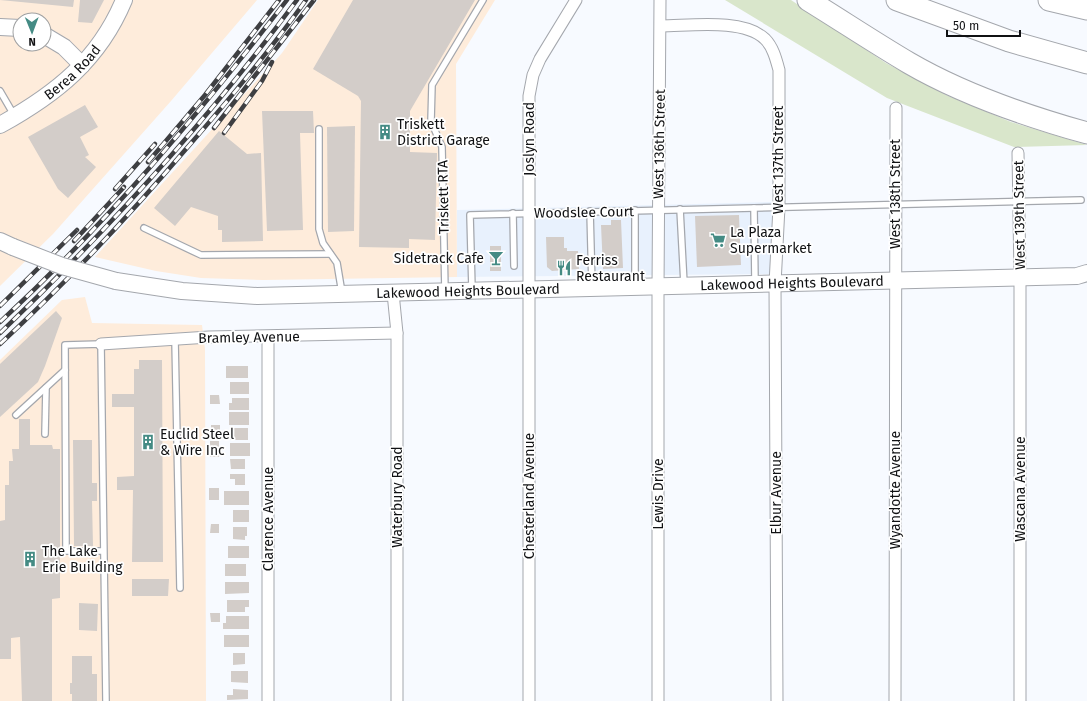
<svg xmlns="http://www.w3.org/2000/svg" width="1087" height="701" viewBox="0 0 1087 701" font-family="'Fira Sans',sans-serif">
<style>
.built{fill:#e8f1fd}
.industrial{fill:#feecdb;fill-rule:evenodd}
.green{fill:#d9e6cb}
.building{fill:#d3cdc9}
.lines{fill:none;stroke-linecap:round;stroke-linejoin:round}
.service-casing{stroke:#a4a7ad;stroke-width:8}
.minor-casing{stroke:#a4a7ad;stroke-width:13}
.secondary-casing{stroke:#a4a7ad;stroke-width:18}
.motorway-casing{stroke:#a4a7ad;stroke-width:23}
.service{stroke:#fff;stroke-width:5.5}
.minor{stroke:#fff;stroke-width:11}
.secondary{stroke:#fff;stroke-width:16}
.motorway{stroke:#fff;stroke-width:21}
.rail-casing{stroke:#3e3f42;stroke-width:4.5}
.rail{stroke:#fff;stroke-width:3;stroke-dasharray:9;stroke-linecap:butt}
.secondary-bridge-casing{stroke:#a4a7ad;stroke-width:18;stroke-linecap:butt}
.secondary-bridge{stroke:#fff;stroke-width:16}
.labels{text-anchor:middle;stroke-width:3.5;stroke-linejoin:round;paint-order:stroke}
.street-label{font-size:14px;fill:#101113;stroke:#fff}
.poi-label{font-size:14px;fill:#101113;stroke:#fff;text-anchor:start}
</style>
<rect width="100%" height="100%" fill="#f7faff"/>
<path class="built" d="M773,202L772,274L457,277V210Z"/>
<g class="industrial">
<path d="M0,0H257L171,101L53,234L0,286ZM20,20H44V44H20Z"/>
<path d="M318,0H495L456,64L457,277L263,280L201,278L156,271L95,257L282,53Z"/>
<path d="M85,297L92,323L202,325L205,349L206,701H0V360L62,300Z"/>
</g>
<path class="green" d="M725,0H791L886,63L946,95L1011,122L1087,145L1014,147L887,98Z"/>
<g class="building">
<path d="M0,0H74L73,7Z"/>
<path d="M80,0H104L92,23L78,22Z"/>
<path d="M353,0H475L410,111V152L437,153L435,240L409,239V248L359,247L361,101L358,96L313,69Z"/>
<path d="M85,105L98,127L80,137L89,155L85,157L96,167L68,198L58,189L28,137Z"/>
<path d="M262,111H313L314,133H300L303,230L267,231Z"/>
<path d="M355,126L354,231L328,232L327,127Z"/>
<path d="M219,131L247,154L261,153L263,241L222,242V230H218V216L191,207L175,226L154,208Z"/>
<path d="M739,215L741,265L697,267L695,216Z"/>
<path d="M611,220H621L623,268L603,269L601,225H611Z"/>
<path d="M546,237H564V248H567V251H578L579,269L552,271L547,267Z"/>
<rect x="490" y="246" width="11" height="25"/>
<path d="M56,311L62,318L45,366L38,382L0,417V364Z"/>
<path d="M139,360H162L163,562H132L133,490H117V477L134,476V407H112V394H134V369H139Z"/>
<rect x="226" y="366" width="22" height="12"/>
<rect x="230" y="382" width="19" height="12"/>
<path d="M210,395H219L220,404H210Z"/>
<path d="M232,398H249V410H229V403H232Z"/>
<rect x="229" y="412" width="20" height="13"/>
<path d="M19,419H30V445H52L53,449H60V598L52,599V701H22L20,637L11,638V659H0V521L5,520V485H9V461H13L12,449H19Z"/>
<rect x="211" y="425" width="9" height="10"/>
<rect x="230" y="428" width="18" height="12"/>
<path d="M73,440H92V483H97V501H92L93,546H74Z"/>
<rect x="210" y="441" width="9" height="16"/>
<rect x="230" y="443" width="20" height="13"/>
<path d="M230,459H245V469H231Z"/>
<path d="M230,474H245V485H235V479H230Z"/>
<rect x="209" y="488" width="10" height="12"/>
<rect x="224" y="491" width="25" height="14"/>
<rect x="233" y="510" width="16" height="12"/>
<path d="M211,524H219V533H210Z"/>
<path d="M233,527H247V536H245V540L233,539Z"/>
<rect x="228" y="546" width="21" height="12"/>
<rect x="225" y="564" width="21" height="12"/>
<path d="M132,579H169L168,596H132Z"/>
<path d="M225,582H249V593L225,594Z"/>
<path d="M227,600H249V607H245V612H227Z"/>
<path d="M79,603L98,604L97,631L79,630Z"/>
<path d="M210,613H220V622H211Z"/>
<path d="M226,616H249V629H223V623H226Z"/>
<rect x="224" y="635" width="25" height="12"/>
<path d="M233,653H245V664L233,665Z"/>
<path d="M72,656H92V674H97V701H72V694H70V683H72Z"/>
<path d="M231,671H248V683L231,682Z"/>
<path d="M233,689L248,690V699L227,700V695H233Z"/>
</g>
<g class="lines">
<g class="service-casing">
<g id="service">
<path d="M0,91L14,115"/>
<path d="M319,129V229L323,243L337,263L342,293"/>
<path d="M754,208L755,283"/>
<path d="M680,209L684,284"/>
<path d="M635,210V285"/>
<path d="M590,211L592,286"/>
<path d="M513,213L514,266"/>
<path d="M144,228L201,255L330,254"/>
<path d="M472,289L470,215L1081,200"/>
<path d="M445,291L442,147L431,121L432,85L483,0"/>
<path d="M175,340L180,588"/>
<path d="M16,415L65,370"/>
<path d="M45,434L46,388"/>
<path d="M103,551H66L65,345L101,344L106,701"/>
</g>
</g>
<g class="minor-casing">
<g id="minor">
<path d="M661,26C689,26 743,18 765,39C773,47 776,59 779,70V207L775,284L777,701"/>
<path d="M1018,153L1020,277V701"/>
<path d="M393,293L397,333V701"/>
<path d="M268,337V701"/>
<path d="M101,344L209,337L397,333"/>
<path d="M529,701V96L533,75L540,59L576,0"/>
<path d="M658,701V288L660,0"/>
<path d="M895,701L896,108"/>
</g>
</g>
<g class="secondary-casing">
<g id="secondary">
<path d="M0,27L20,28"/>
<path d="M44,35L64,47L82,65"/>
<path id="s1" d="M0,125C56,94 99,60 124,0"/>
<path d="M0,241L13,247"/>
<path id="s2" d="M116,281L182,291L257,296L1077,276L1087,273"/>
</g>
</g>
<g class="motorway-casing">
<g id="motorway">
<path d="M808,0C842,21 875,43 909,63C964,95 1026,116 1087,133"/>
<path d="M897,0L1009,41L1087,63"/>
<path d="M1049,0L1087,9"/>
</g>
</g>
<use href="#service" class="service"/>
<use href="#minor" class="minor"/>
<use href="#secondary" class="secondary"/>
<use href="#motorway" class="motorway"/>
<g class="rail-casing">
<g id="rail">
<path d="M214,128L314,0"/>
<path d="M224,133L262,81L272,62"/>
<path d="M148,162L205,95L279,0"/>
<path d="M115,189L155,144"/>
<path d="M74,241L124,187"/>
<path d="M0,306L77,230"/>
<path d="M0,322C106,224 199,114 287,0"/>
<path d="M0,333C108,230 208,120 297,0"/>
<path d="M0,344C66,283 128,217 186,149C228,101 269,52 306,0"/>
</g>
</g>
<use href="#rail" class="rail"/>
<g class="secondary-bridge-casing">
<path id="secondary-bridge" d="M13,247L62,266L116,281"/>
</g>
<use href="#secondary-bridge" class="secondary-bridge"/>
</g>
<defs>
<g id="building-bare" transform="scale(1.2)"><path d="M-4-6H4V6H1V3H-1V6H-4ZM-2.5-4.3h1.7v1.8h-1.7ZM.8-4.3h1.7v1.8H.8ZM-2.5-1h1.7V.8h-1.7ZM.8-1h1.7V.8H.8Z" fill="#448b84" stroke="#fff" stroke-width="2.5" paint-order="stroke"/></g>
<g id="supermarket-bare" transform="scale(1.2)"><path d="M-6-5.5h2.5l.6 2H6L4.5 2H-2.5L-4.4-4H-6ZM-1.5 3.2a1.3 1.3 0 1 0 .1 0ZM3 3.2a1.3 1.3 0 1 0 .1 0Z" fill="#448b84" stroke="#fff" stroke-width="2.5" paint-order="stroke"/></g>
<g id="bar-bare" transform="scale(1.2)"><path d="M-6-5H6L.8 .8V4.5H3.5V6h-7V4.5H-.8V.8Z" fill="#448b84" stroke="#fff" stroke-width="2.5" paint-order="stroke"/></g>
<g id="restaurant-bare" transform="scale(1.2)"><path d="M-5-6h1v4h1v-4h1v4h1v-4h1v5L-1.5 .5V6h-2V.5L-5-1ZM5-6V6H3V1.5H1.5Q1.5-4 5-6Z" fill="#448b84" stroke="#fff" stroke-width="2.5" paint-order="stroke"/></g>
</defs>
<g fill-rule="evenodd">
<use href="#building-bare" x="385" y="132"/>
<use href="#supermarket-bare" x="718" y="240"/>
<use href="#bar-bare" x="496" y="258"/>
<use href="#restaurant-bare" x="564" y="268"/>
<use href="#building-bare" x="148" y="442"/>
<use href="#building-bare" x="30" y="559"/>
</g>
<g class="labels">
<g class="street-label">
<text dy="5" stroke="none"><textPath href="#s1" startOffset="90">Berea Road</textPath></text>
<text transform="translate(529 139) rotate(-90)" y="5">Joslyn Road</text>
<text transform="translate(659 144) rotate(-89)" y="5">West 136th Street</text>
<text transform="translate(778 160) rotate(-90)" y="5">West 137th Street</text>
<text transform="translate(895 194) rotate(-90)" y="5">West 138th Street</text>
<text transform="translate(443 197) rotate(-91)" y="5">Triskett RTA</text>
<text transform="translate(584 212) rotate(-1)" y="5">Woodslee Court</text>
<text transform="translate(1019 215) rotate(-91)" y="5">West 139th Street</text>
<text dy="5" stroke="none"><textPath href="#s2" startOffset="677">Lakewood Heights Boulevard</textPath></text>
<text dy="5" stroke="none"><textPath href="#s2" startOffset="353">Lakewood Heights Boulevard</textPath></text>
<text transform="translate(249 337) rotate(-1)" y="5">Bramley Avenue</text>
<text transform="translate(1020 489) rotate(-90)" y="5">Wascana Avenue</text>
<text transform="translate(895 490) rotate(-90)" y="5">Wyandotte Avenue</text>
<text transform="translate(776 493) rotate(-90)" y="5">Elbur Avenue</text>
<text transform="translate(658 494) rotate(-90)" y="5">Lewis Drive</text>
<text transform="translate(529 496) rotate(-90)" y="5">Chesterland Avenue</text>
<text transform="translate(397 497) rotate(-90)" y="5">Waterbury Road</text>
<text transform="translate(268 519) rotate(-90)" y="5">Clarence Avenue</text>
</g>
<g class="poi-label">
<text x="397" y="129">Triskett<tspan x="397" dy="16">District Garage</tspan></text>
<text x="730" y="237">La Plaza<tspan x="730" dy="16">Supermarket</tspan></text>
<text x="484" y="263" text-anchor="end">Sidetrack Cafe</text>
<text x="576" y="265">Ferriss<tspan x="576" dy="16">Restaurant</tspan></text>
<text x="160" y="439">Euclid Steel<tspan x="160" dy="16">&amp; Wire Inc</tspan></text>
<text x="42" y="556">The Lake<tspan x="42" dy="16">Erie Building</tspan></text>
</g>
</g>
<g transform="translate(32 32) rotate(179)"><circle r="19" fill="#ffffff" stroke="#9fa0a1"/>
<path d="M0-3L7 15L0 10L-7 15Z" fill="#448b84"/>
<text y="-6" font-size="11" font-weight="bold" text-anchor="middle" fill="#101113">N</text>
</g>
<path d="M947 30v6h73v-6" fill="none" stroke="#101113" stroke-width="2"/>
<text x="953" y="30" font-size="12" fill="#101113" stroke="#ffffff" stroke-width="3" paint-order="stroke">50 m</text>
</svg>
